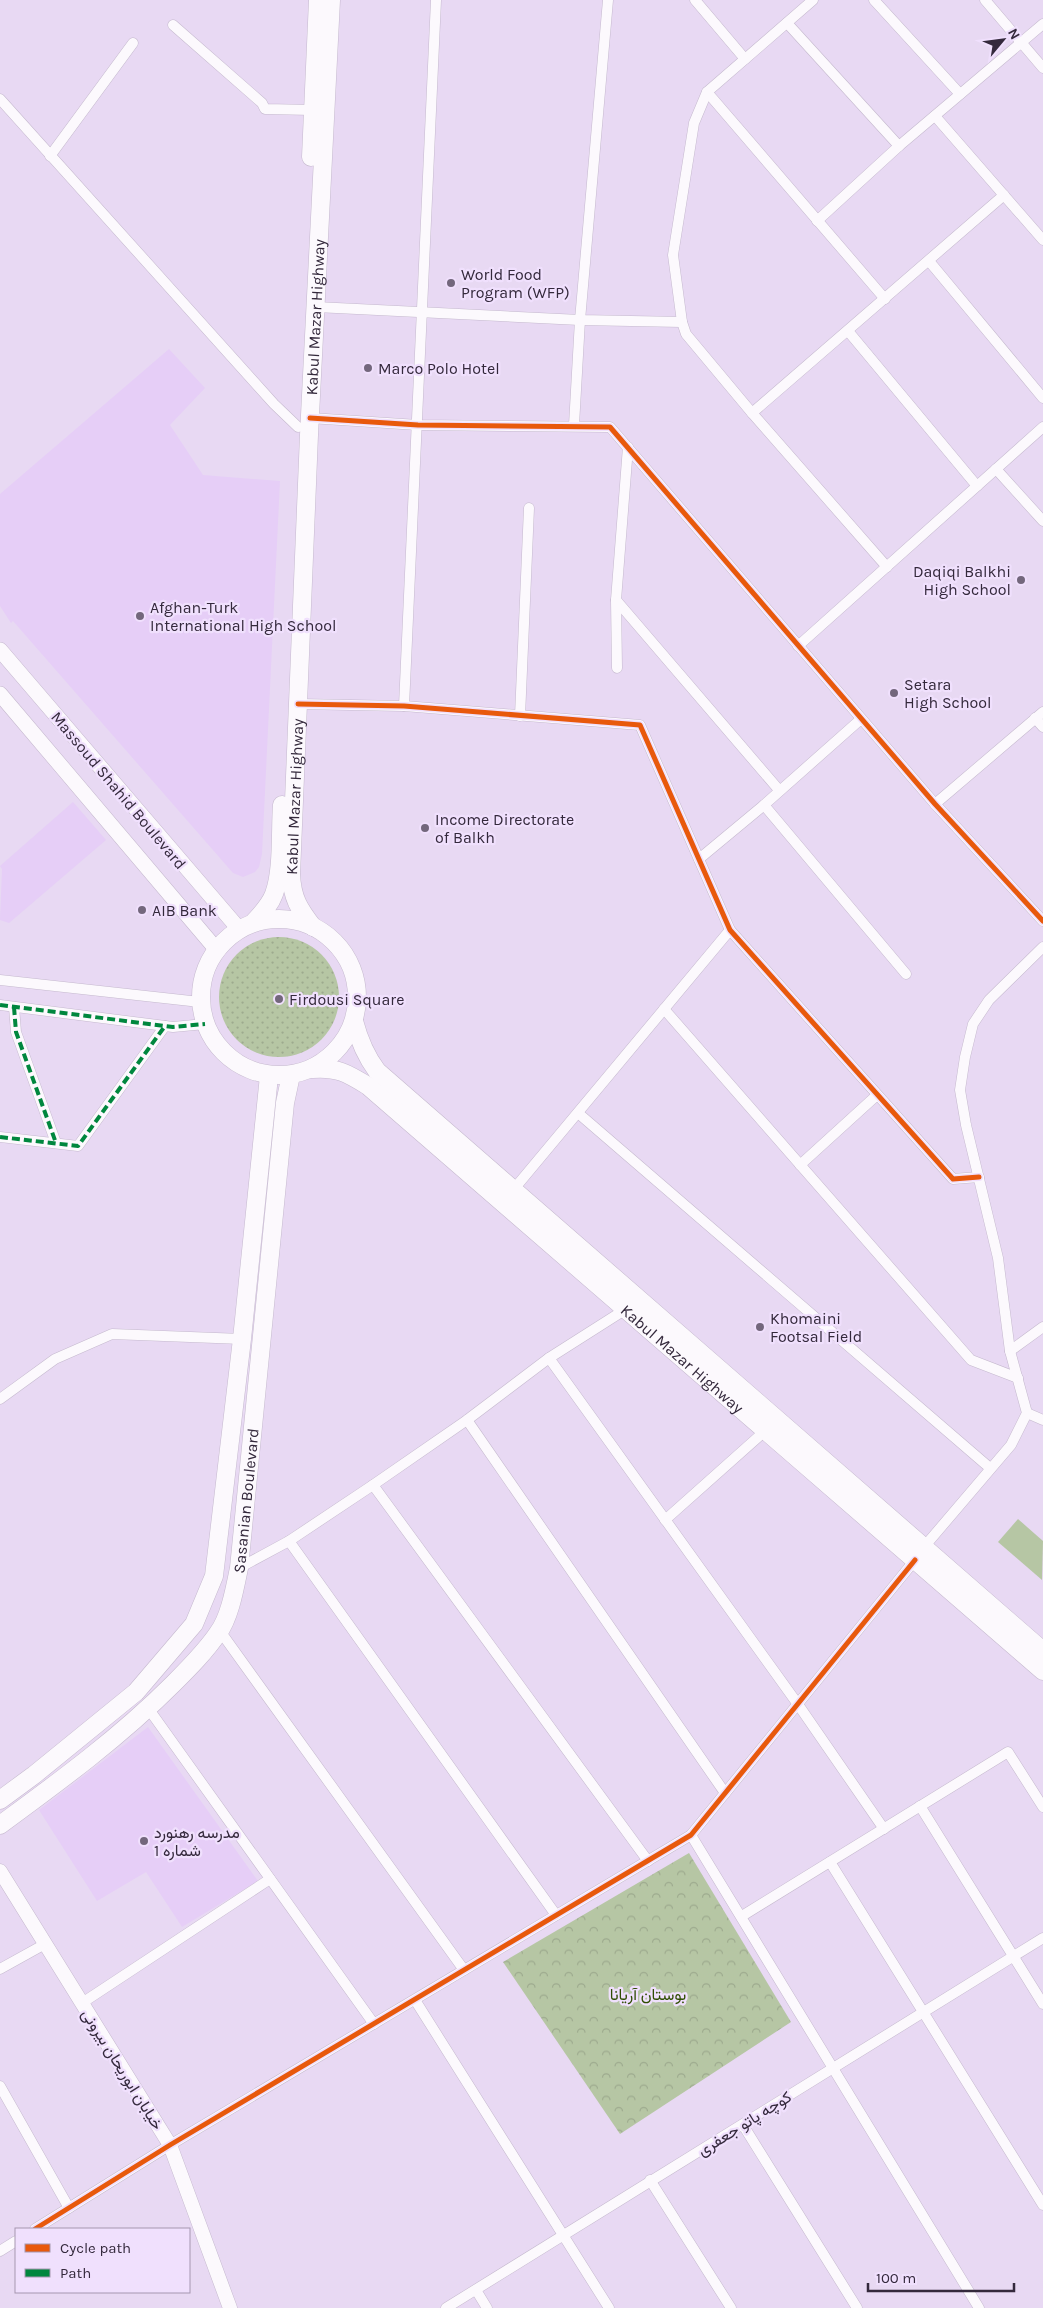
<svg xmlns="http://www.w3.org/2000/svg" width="1043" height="2308" viewBox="0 0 1043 2308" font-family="Karla,Vazirmatn,sans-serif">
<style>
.built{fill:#e6cef7}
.grass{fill:url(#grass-dots)}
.park{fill:url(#park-crowns)}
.garden{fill:#b6c6a4}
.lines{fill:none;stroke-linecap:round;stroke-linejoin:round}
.street-casing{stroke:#c5b9ce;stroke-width:11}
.secondary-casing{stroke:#c5b9ce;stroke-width:15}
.primary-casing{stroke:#c5b9ce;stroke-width:16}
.highway-casing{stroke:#c5b9ce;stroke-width:19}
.street{stroke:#fcf9fd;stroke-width:10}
.secondary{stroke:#fcf9fd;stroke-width:14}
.primary{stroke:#fcf9fd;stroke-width:15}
.highway{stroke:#fcf9fd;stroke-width:18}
.quiet{stroke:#00873e;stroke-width:4;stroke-dasharray:8 4;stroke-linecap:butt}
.cycleway-casing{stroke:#f0e0fd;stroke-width:8}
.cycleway{stroke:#e8590c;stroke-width:5}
.poi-dot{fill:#73677c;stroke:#f0e0fd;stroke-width:2}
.labels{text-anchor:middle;stroke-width:4.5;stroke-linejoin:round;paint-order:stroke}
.poi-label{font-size:16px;fill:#34293c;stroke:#f0e0fd;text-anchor:start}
.street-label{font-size:16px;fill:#34293c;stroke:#f0e0fd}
.park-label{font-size:16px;fill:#2f4d02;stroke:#f0e0fd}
</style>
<defs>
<pattern id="grass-dots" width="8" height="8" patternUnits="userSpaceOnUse" patternTransform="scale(1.25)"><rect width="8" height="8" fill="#b6c6a4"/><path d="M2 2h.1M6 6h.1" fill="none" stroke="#9daa8e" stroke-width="1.8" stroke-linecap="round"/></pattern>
<pattern id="park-crowns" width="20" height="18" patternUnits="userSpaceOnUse" patternTransform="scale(1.25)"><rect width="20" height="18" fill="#b6c6a4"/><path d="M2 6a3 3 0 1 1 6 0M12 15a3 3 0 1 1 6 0" fill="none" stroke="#9daa8e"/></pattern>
</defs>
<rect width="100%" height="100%" fill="#e8d9f3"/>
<g class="built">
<path d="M169,349L205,388L170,425L203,475L280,481L262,854L259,867L255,872L243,877L233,873L13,621L11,623L0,606V494Z"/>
<path d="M73,802L106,840L9,923L0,920L2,869L0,866Z"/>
<path d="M148,1727L258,1881L182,1927L146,1872L97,1901L39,1810Z"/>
</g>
<circle class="grass" cx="279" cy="997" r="60"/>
<path class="park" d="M689,1853L791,2022L620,2134L503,1962Z"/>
<path class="garden" d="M1018,1519L1043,1541L1042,1580L998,1542Z"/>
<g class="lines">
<g class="street-casing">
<g id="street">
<path d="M695,0L745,59"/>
<path d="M813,0L707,92L694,123L673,255L682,322L686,334L752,413L887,567"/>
<path d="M874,0L960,94"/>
<path d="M985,0L1043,68"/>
<path d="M787,23L899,146"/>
<path d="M173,25L262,103L265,109L313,110"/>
<path d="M707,92L885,299"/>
<path d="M0,99L274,404L298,427"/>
<path d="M935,116L1043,240"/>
<path d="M50,156L133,43"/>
<path d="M817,221L899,146L1043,24"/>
<path d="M929,261L1043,398"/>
<path d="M316,307L580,320L682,322"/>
<path d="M848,331L977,486"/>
<path d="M752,413L1004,195"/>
<path d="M310,418L418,425L610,427L935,804L1043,921"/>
<path d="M574,425L580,320L608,0"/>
<path d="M996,469L1043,521"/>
<path d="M616,600L779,790"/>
<path d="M798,646L1043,427"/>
<path d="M617,668L616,600L628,447"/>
<path d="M298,704L404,706L640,725L730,930L953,1179L979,1177"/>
<path d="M404,706L436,0"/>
<path d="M520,716L529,508"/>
<path d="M1035,718L1043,727"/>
<path d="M935,804L1043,712"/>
<path d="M764,805L906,974"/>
<path d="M699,859L764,805L861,719"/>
<path d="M0,980L200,1002"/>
<path d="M0,1005L173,1027L205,1024"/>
<path d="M14,1007L16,1032L56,1143"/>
<path d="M664,1009L971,1360L1018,1378"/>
<path d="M578,1113L990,1468"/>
<path d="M0,1137L78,1146L165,1026"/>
<path d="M800,1165L877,1095"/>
<path d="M514,1189L730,930"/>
<path d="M1010,1351L1043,1327"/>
<path d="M549,1358L797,1703L884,1829"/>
<path d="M0,1399L55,1359L112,1334L242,1339"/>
<path d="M1027,1413L1043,1420"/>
<path d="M467,1420L725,1793"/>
<path d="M373,1485L648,1861"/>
<path d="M665,1520L766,1430"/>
<path d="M289,1541L556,1915"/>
<path d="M924,1547L1011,1445L1027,1413L1010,1351L998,1258L966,1125L960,1090L965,1057L973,1024L989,1000L1043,947"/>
<path d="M239,1568L289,1541L373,1485L467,1420L549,1358L626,1309"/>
<path d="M220,1631L464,1970"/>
<path d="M148,1708L374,2024"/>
<path d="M920,1806L1043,2004"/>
<path d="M691,1835L979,2308"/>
<path d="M830,1862L1043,2205"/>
<path d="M742,1916L1008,1752L1043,1807"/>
<path d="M0,1969L45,1944"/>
<path d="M415,2000L609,2308"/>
<path d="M82,2003L270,1879"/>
<path d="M0,2086L69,2208"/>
<path d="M743,2125L857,2308"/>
<path d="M650,2180L731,2308"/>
<path d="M35,2229L170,2145L691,1835L915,1560"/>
<path d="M0,2251L16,2241"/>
<path d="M476,2290L487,2308"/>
<path d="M446,2308L1043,1938"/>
</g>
</g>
<g class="secondary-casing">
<path id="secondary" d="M0,1871L170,2145L230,2308"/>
</g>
<g class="primary-casing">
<g id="primary">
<path d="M0,650L239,929"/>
<path d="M0,694L216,949"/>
</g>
</g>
<g class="highway-casing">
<g id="highway">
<path d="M311,157L318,0"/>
<circle cx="279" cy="997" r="78"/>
<path d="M254,922C262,913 270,905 274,894C283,869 280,831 282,805"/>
<path id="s1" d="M313,927C299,909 292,898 291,874L309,435L331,0"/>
<path d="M354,1021C359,1040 365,1055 377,1071L1043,1651"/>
<path id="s2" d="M312,1069C337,1067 347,1073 368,1086L1043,1671"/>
<path d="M0,1800L34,1775L136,1692L194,1624L214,1576L242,1339L269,1076"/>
<path id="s3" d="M0,1825C60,1781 120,1737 173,1684C189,1668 206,1651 218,1633C230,1617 235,1587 239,1568L285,1103L291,1075"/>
</g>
</g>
<use href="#street" class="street"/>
<use href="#secondary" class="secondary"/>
<use href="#primary" class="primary"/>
<use href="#highway" class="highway"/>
<g class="quiet">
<path d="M0,1005L173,1027L205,1024"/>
<path d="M14,1007L16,1032L56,1143"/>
<path d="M0,1137L78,1146L165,1026"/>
</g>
<g class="cycleway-casing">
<g id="cycleway">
<path d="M310,418L418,425L610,427L935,804L1043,921"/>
<path d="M298,704L404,706L640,725L730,930L953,1179L979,1177"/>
<path d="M35,2229L170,2145L691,1835L915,1560"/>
</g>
</g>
<use href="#cycleway" class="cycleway"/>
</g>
<g class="poi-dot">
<circle cx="451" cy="283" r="5"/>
<circle cx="368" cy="368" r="5"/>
<circle cx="1021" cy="580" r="5"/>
<circle cx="140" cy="616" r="5"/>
<circle cx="894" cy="693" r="5"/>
<circle cx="425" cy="828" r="5"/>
<circle cx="142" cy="910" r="5"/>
<circle cx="279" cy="999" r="5"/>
<circle cx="760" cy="1327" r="5"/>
<circle cx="144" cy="1841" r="5"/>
</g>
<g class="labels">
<g class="poi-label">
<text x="461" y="280">World Food<tspan x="461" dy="18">Program (WFP)</tspan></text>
<text x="378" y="374">Marco Polo Hotel</text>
<text x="1011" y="577" text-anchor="end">Daqiqi Balkhi<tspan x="1011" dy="18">High School</tspan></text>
<text x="150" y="613">Afghan-Turk<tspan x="150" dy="18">International High School</tspan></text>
<text x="904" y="690">Setara<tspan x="904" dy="18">High School</tspan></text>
<text x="435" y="825">Income Directorate<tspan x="435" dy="18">of Balkh</tspan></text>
<text x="152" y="916">AIB Bank</text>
<text x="289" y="1005">Firdousi Square</text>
<text x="770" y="1324">Khomaini<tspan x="770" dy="18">Footsal Field</tspan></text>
<text x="154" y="1838">مدرسه رهنورد<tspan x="154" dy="18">شماره 1</tspan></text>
</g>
<g class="street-label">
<text dy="6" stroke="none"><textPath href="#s1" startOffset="616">Kabul Mazar Highway</textPath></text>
<text transform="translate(119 790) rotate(50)" y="6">Massoud Shahid Boulevard</text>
<text dy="6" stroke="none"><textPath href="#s1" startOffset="136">Kabul Mazar Highway</textPath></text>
<text dy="6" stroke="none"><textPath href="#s2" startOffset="476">Kabul Mazar Highway</textPath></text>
<text dy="6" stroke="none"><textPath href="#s3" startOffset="428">Sasanian Boulevard</textPath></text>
<text transform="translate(123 2069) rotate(58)" y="6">خیابان ابوریحان بیرونی</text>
<text transform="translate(744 2123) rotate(-32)" y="6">کوچه پاتو جعفری</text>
</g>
<g class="park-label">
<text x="648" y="2000">بوستان آریانا</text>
</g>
</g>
<rect x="15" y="2228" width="175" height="65" fill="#f0e0fd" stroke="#a597b0"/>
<rect x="25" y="2244" width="25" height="8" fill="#e8590c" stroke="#a597b0"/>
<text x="60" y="2253" font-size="15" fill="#34293c">Cycle path</text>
<rect x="25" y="2269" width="25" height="8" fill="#00873e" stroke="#a597b0"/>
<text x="60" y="2278" font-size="15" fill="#34293c">Path</text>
<g transform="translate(1003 40) rotate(61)" stroke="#f0e0fd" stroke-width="4" paint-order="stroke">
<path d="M0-4L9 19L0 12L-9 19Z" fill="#34293c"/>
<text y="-8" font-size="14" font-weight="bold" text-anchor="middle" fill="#34293c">N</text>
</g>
<path d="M868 2283v8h146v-8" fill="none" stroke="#34293c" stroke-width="2.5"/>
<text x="876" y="2283" font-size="15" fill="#34293c" stroke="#f0e0fd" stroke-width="4" paint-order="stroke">100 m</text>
</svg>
